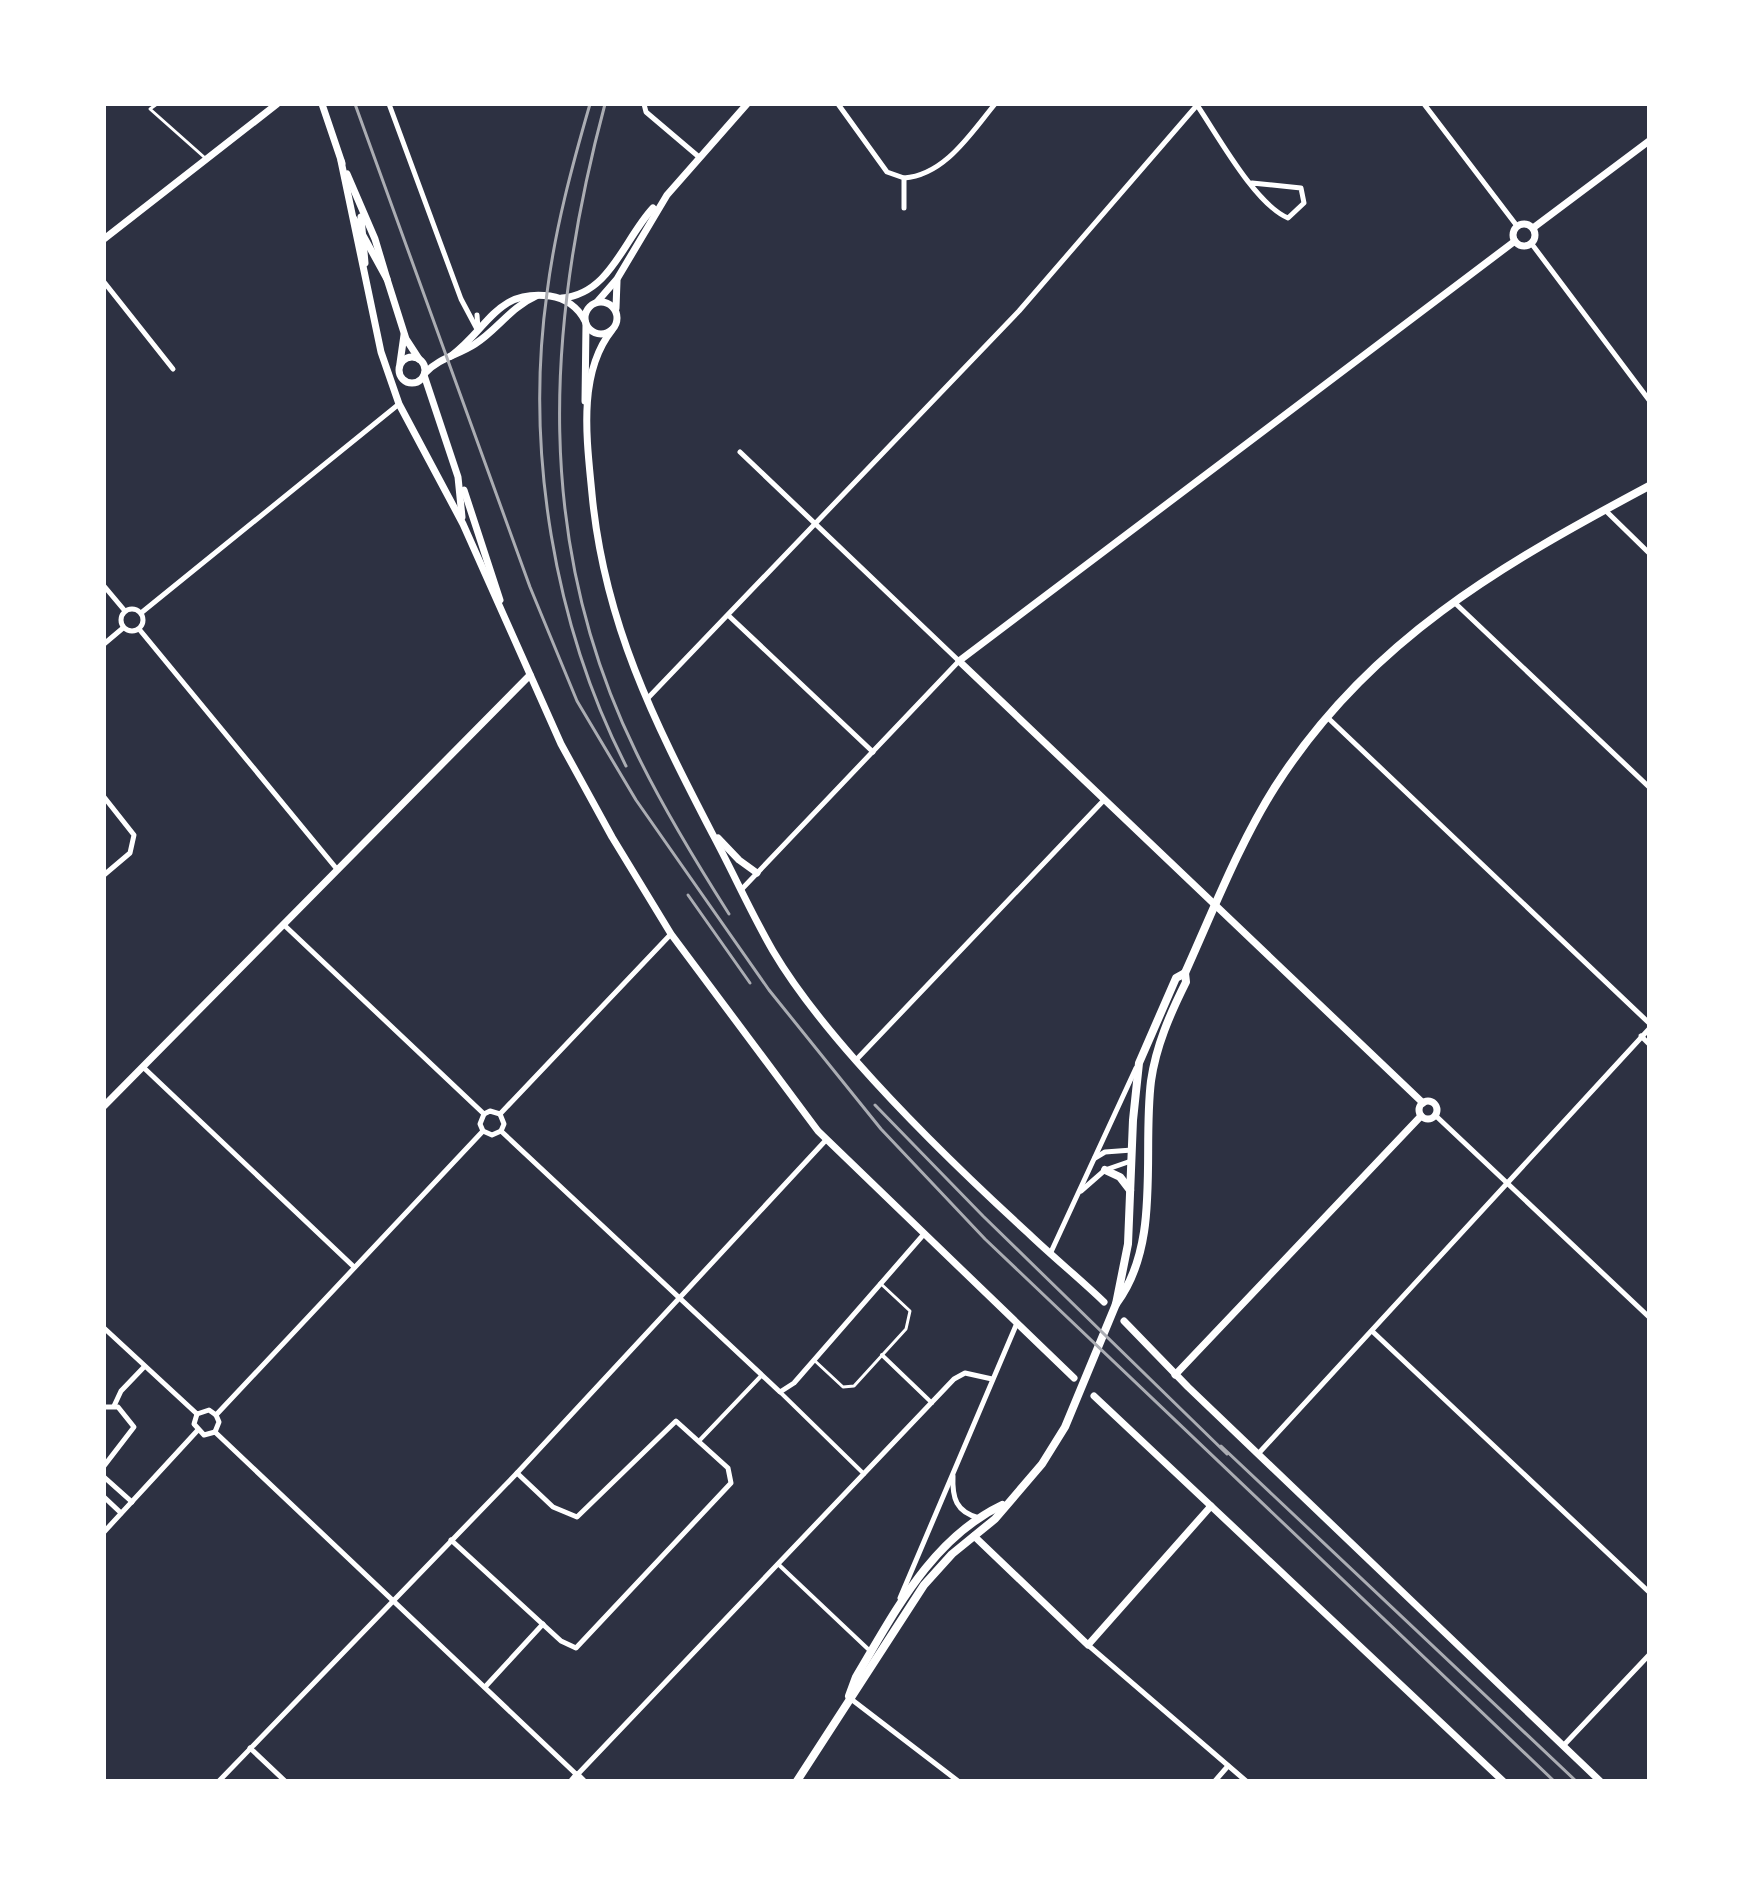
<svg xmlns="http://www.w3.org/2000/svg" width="1753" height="1885" viewBox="0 0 1753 1885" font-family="'Noto Sans',sans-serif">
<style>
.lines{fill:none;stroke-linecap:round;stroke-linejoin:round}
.service{stroke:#fff;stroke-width:3}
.pedestrian{stroke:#fff;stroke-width:4}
.minor{stroke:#fff;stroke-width:5}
.tertiary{stroke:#fff;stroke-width:7}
.secondary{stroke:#fff;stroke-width:7}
.primary{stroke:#fff;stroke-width:8}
.rail{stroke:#abadb3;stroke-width:3}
</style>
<rect width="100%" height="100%" fill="#2d3142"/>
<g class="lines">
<g class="service">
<path d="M157,104L150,109L204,157"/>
<path d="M814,1360L843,1387L854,1386L906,1329L910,1311L880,1283"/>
</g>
<g class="pedestrian">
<path d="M882,1355L932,1403"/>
<path d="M780,1392L864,1474"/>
<path d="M699,1441L761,1376"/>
<path d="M778,1564L869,1650"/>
</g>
<g class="minor">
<path d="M389,104L461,299L478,331"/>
<path d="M644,104L646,112L699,157"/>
<path d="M838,104L887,172L904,178V208"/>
<path d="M1424,104L1517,226"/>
<path d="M1197,105C1218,136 1255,204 1288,218L1304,203L1301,188L1252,183"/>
<path d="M904,178C945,175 971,133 995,104"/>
<path d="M1531,243L1649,400"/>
<path d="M104,282L173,369"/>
<path d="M477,315L478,329"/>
<path d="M740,452L959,661L741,890"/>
<path d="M1605,510L1649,553"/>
<path d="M104,586L125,611"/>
<path d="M1455,603L1649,787"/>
<circle cx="132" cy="620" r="11"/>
<path d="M141,613L399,404"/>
<path d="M729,616L873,752"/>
<path d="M139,629L336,868"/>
<path d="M104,644L123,628"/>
<path d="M647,699L1019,311L1198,104"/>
<path d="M1327,717L1649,1023"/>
<path d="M104,797L134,835L130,853L104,875"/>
<path d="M283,924L484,1114"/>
<path d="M1641,1036L1649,1044"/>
<path d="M856,1060L1104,800"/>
<path d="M143,1067L354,1267"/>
<path d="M484,1114L480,1124L483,1131L492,1135L501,1131"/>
<path d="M484,1114L490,1111L500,1114"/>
<path d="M500,1114L671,934"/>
<path d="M500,1114L504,1124L501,1131"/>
<path d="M1436,1116L1649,1317"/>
<path d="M501,1131L780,1392L794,1383L924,1234"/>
<path d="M1095,1158L1105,1152L1132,1150"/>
<path d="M1081,1191L1105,1170L1131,1161"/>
<path d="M1051,1252L1136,1068"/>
<path d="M104,1328L197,1414"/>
<path d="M1372,1331L1649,1592"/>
<path d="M114,1406L121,1391L144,1367"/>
<path d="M104,1407H118L134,1427L104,1466"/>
<path d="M197,1414L194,1424L204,1435L215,1432"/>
<path d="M197,1414L209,1410L216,1415"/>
<path d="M216,1415L483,1131"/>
<path d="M215,1432L577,1775L954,1379L965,1373L992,1379"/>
<path d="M215,1432L219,1422L216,1415"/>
<path d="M1258,1454L1649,1029"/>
<path d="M953,1476C952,1498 956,1512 979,1518"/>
<path d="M104,1477L132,1502"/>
<path d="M104,1497L121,1513"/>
<path d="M104,1532L197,1431"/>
<path d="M451,1540L561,1641L576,1648L731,1483L728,1468L676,1421L577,1517L553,1507L517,1473"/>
<path d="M900,1598L1017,1323"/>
<path d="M1088,1645L1246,1781"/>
<path d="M485,1687L543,1624"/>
<path d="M851,1699L958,1781"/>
<path d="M1563,1746L1649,1655"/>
<path d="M250,1748L285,1781"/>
<path d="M219,1781L517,1473L826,1140"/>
<path d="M1215,1781L1228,1766"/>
</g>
<g class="tertiary">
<circle cx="1524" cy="235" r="11"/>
<path d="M1533,228L1649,141"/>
<path d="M612,330C577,374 587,441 592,494C604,622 654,721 712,833C733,872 751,913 773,951C796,990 827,1028 857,1062C910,1122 969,1179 1028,1233C1053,1257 1079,1278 1104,1302"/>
<path d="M585,401L586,324"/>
<path d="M718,838L739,860L757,873"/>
<circle cx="1428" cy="1110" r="9"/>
<path d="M1423,1103L959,661L1515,241"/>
<path d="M1124,1321L1188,1387L1600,1781"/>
<path d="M1175,1375L1421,1116"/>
<path d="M1211,1506L1503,1781"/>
<path d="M572,1781L577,1775L583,1781"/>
</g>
<g class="secondary">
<path d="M322,104L342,163"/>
<path d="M341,161L381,352L399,404L463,524L561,744L612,837L671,934L818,1131L1074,1378"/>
<path d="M347,174L375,239L387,279"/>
<path d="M361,217L365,263"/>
<path d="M354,219L387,279L406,339L419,359"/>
<path d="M104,239L277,104"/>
<path d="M562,298C610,294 624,239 653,208"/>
<circle cx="601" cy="318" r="16"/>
<path d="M597,302L617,279L667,195L747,104"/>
<path d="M616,308L617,281"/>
<path d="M451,356C489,328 496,289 550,296C565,298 578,307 585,321"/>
<circle cx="412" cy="370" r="13"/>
<path d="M400,363L404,335"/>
<path d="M425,373C439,358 458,355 475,344C497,330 511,307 536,296"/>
<path d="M424,375L458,477L462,517"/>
<path d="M464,490L500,600"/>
<path d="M104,1106L530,675"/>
<path d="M974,1536L1088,1645L1211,1506L1094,1396"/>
</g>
<g class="primary">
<path d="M1105,1170L1120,1177L1130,1190"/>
<path d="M1116,1304C1162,1243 1142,1153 1151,1081C1156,1046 1170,1014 1186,982L1185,973C1213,911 1239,844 1275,787C1368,641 1501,565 1649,486"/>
<path d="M849,1696L856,1677C895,1612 931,1539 1002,1505"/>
<path d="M797,1781L924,1585L952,1554L995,1519L1042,1464L1065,1427L1116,1304L1128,1244L1133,1120L1139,1063L1176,978L1185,973"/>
</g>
<g class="rail">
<path d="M355,104L530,587L577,701L636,800L769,990L881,1129L985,1239L1554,1781"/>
<path d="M590,104C572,166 555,229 547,293C525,450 554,625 626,766"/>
<path d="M605,104C546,324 533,542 636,752C663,808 696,862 729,914"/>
<path d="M688,895L750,983"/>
<path d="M875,1105L983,1216L1227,1454"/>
<path d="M1221,1446L1576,1781"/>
</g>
</g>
<rect width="1753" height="1885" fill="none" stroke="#ffffff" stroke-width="212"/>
</svg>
